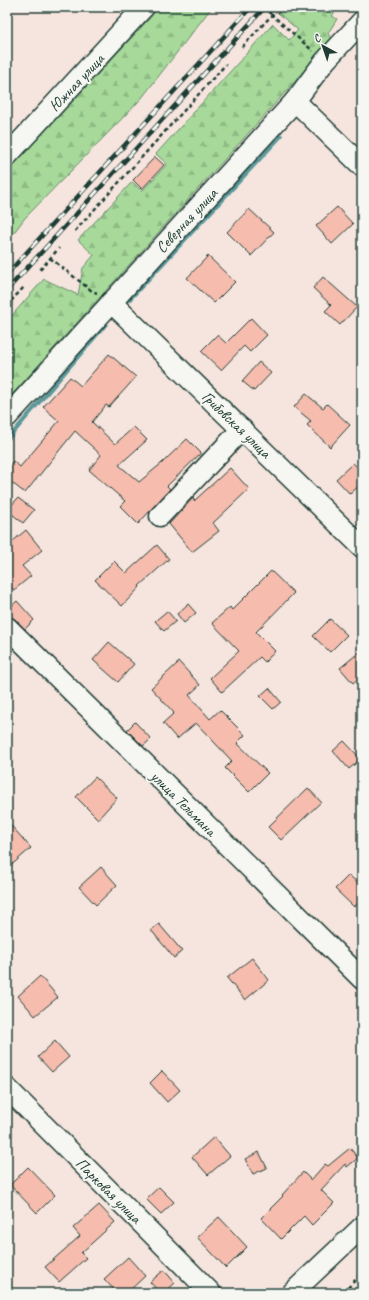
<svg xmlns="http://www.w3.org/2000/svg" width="369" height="1300" viewBox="0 0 369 1300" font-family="Caveat,sans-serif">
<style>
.forest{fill:url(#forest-firs);stroke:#638b67}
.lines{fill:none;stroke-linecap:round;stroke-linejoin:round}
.stream{stroke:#5c989a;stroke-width:4}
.building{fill:#f6bcae;stroke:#1f3d34}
.minor-casing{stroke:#1f3d34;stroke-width:23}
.path{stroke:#1f3d34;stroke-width:2.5;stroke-dasharray:4 3;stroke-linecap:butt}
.minor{stroke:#f6f6f2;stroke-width:20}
.rail-casing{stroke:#1f3d34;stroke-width:4.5}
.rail{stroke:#f6f6f2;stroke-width:3;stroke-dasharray:9;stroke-linecap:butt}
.path-bridge{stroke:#1f3d34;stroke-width:2.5;stroke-dasharray:4 3;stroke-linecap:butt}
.labels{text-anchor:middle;stroke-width:4;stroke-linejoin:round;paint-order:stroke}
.street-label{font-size:16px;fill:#1f3d34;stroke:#f6f6f2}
</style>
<defs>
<pattern id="forest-firs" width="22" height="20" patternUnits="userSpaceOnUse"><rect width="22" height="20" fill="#a7d99a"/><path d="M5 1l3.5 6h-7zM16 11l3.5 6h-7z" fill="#8fbb85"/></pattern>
</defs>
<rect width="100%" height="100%" fill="#f6e5de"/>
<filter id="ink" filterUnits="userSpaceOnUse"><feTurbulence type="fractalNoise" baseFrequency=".025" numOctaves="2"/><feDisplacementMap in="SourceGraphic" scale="8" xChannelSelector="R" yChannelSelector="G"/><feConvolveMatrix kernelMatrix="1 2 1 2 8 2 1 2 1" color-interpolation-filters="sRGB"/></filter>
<g filter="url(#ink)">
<g class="forest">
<path d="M160,7H212L141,99L24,219L7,242V172Z"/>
<path d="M285,7H339L332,16L337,19L328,33L334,45L300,76L7,400V321L44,279L78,295L83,268L94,255L78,240L132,182L142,191L167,164L156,154L273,24L289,40L298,30L278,13Z"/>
</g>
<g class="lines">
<g class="stream">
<path d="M129,300L281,136"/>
<path d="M7,440L106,324"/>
</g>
</g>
<g class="building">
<path d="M155,157L164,165L142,189L133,180Z"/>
<path d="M337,207L353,224L332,244L316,226Z"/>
<path d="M249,209L274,232L251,256L227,232Z"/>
<path d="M208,256L235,282L214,303L187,278Z"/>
<path d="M323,277L357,307L340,325L325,311L331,305L313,288Z"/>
<path d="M251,318L267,335L250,352L244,346L221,370L201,351L217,335L226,343Z"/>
<path d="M109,354L136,377L109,407L106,405L92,422L115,444L134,427L147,440L119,465L139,482L162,463L187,439L201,453L167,486L170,489L138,524L120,506L125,501L89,470L101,455L75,431L25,493L7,479V468L13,461L20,467L59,421L43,407L70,377L81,386Z"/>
<path d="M259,362L271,373L254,391L242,381Z"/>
<path d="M306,394L323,408L327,404L350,425L330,447L307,425L311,421L294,407Z"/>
<path d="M353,463L362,472V483L350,494L336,479Z"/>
<path d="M230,468L249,489L213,523L219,531L192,552L169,524L193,498L194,501Z"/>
<path d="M18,498L34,510L23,523L7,510Z"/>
<path d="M26,530L42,550L22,566L31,576L14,590L7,582V546Z"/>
<path d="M157,545L169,559L139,586L140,587L122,606L95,580L114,561L126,573Z"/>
<path d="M271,571L294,593L256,632L275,651L265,662L260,657L222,692L210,678L239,651L212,623L230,607L232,610Z"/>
<path d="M17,601L34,620L25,629L15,619L7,616V610Z"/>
<path d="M188,604L196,613L184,623L177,614Z"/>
<path d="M167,611L176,621L164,631L155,621Z"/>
<path d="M330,619L347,635L330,652L313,636Z"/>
<path d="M109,642L134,664L118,682L93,660Z"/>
<path d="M362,650V675L353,683L340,668Z"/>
<path d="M179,662L200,685L189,695L210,719L220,710L245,735L237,743L268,773L249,792L225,768L232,761L196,723L177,739L163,723L174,713L151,688Z"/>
<path d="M269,688L281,702L273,709L260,696Z"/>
<path d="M135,722L151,739L143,746L127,730Z"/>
<path d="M344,741L361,759L349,769L333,751Z"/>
<path d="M95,777L117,798L98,819L76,797Z"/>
<path d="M308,788L321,802L281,840L268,827Z"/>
<path d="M7,821L31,848L7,869Z"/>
<path d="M101,867L117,885L96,905L79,887Z"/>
<path d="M349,875L362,887V899L354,907L335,889Z"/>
<path d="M159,924L182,951L174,958L151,930Z"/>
<path d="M252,958L269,980L245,1000L227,978Z"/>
<path d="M40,976L58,997L35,1016L18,996Z"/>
<path d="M55,1041L69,1057L52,1072L38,1057Z"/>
<path d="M162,1071L180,1090L167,1102L150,1083Z"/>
<path d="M214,1137L230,1156L208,1175L192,1157Z"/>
<path d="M350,1148L358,1158L347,1167L345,1164L321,1190L334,1203L312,1225L304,1216L281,1239L261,1218L283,1196L282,1195L303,1172L311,1180L325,1164L328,1166Z"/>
<path d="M259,1152L267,1168L253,1174L245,1159Z"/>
<path d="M28,1167L55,1195L37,1213L10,1185Z"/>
<path d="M159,1187L174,1202L161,1214L146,1199Z"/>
<path d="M99,1205L115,1222L81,1253L86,1258L59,1282L45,1267L80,1236L73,1228Z"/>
<path d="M219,1217L247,1247L226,1268L197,1237Z"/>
<path d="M128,1257L145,1276L127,1293H117L104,1279Z"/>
<path d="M164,1270L175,1283L164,1293H160L150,1282Z"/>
</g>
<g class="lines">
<g class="minor-casing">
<g id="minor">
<path d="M295,101L362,166"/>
<path d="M7,156L144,7"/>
<path d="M111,302L362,547"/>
<path d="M7,417L295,101L325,61L362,21"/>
<path d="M160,516L242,429"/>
<path d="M7,627L362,979"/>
<path d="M7,1088L211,1293"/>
<path d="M292,1293L362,1227"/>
</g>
</g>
<g class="path">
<path d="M242,47L272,15L313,51"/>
<path d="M75,231L226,64"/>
<path d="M50,258L92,291L97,293"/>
<path d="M40,270L59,248"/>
<path d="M11,301L24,287"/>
<path d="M343,1293L362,1273"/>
</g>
<use href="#minor" class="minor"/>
<g class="rail-casing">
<g id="rail">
<path d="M7,274L251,7"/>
<path d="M7,290L265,7"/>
</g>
</g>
<use href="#rail" class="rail"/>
<path class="path-bridge" d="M263,7L272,15"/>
</g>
</g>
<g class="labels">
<g class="street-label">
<text transform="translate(76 82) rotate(-47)" y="6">Южная улица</text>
<text transform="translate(186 220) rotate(-47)" y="6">Северная улица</text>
<text transform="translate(237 424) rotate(44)" y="6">Грибовская улица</text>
<text transform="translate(184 803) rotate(45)" y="6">улица Тельмана</text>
<text transform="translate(109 1190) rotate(45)" y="6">Парковая улица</text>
</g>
</g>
<rect width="369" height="1300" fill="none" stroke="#f6f6f2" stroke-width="24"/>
<rect x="12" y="12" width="345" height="1276" fill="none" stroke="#1f3d34" stroke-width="1.5" filter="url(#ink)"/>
<g transform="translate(323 46) rotate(320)" stroke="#f6f6f2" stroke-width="3" paint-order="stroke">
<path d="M0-3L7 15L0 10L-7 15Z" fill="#1f3d34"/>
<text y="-6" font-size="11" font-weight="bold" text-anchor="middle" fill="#1f3d34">С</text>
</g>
</svg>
